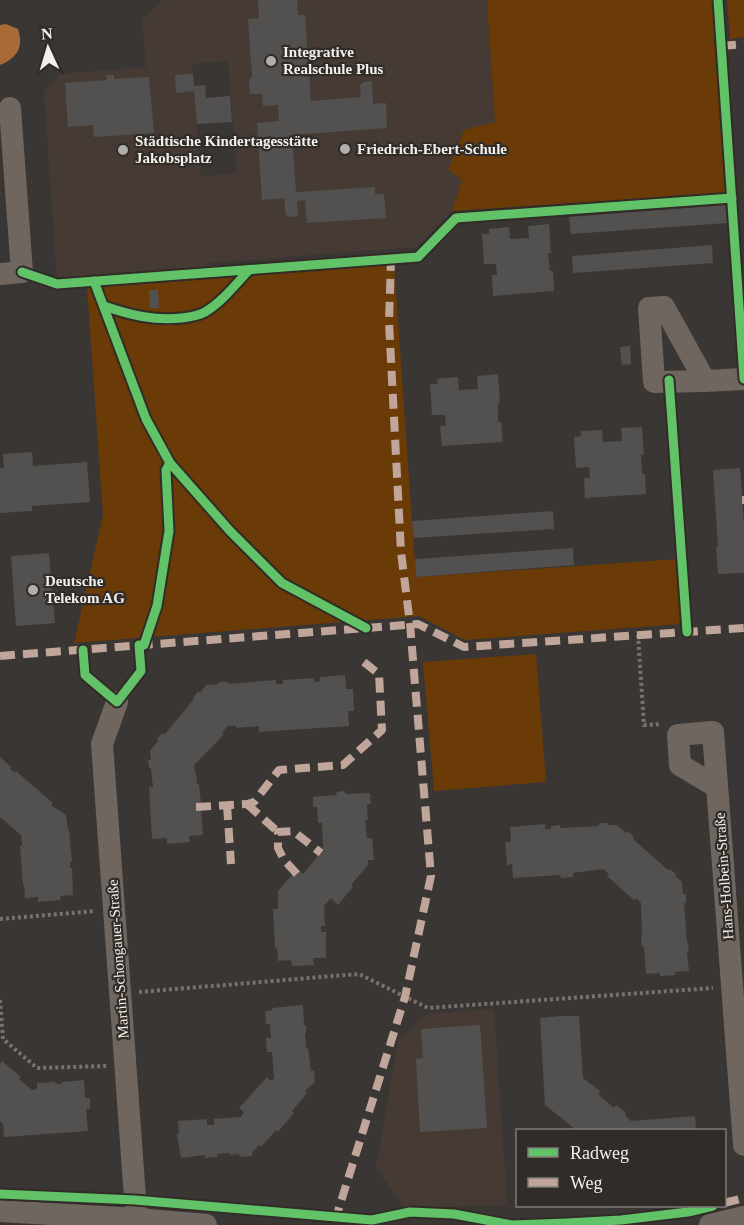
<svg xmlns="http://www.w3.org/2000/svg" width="744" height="1225" viewBox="0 0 744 1225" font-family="'Times New Roman',serif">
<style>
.built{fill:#463b34;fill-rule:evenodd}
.green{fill:#6a3b07}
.water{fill:#a86b37}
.building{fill:#53514f}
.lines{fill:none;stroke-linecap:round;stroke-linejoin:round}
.path{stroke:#78726c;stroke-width:4;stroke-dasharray:3 3;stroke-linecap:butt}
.street{stroke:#6f665f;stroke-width:22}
.quiet{stroke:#c0a59a;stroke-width:8;stroke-dasharray:15 8;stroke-linecap:butt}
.cycleway-casing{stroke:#312c27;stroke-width:13}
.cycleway{stroke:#61c268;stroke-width:9}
.poi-dot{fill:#b2aeac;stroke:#312c27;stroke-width:2}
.labels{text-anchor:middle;stroke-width:4.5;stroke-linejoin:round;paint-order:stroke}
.poi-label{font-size:15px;font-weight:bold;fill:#f3efec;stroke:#312c27;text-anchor:start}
.street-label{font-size:15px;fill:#f3efec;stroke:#312c27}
</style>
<rect width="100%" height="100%" fill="#393634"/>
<g class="built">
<path d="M163,0H487L495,122L462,180L452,211L416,247L207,263V268L57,279L44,92L59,74L146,67L142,21ZM228,61L237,173L201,176L192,64Z"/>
<path d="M494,1009L507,1205L405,1208L376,1167L398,1041L426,1014Z"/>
</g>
<g class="green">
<path d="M487,0H714L727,193L452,211L462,180L448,169L464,130L495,122Z"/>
<path d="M727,0H744V37L730,39Z"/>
<path d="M394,264L416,577L678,559L682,624L465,640L419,616L74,643L103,515L87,286Z"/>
<path d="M536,654L546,782L434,791L423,662Z"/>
</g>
<path class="water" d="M6,24L18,29C24,47 17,58 0,65V25Z"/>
<g class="building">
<path d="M258,0H297L298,15H305L311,101L361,97L360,85L363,82L372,81L373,104L386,103L387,128L292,135L296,192L375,187V194H384L386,218L307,223L305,200L297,201L298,216L289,217L286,215L284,198L262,200L257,123L279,121L278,105L263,106L262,94H250L249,80L252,77L248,19L259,18Z"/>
<path d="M193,74L194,86L205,85L206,98L230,96L232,122L197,124L194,91L176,93L175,75Z"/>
<path d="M106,75H114V79L149,77L154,133L94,137L93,125L68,127L65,83L107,80Z"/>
<path d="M726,205L727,223L571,234L569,217Z"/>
<path d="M549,224L551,253H548L550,271H553L554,291L493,296L492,275H497L496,264H484L482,234H489V229L509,227L510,239L529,238L528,226Z"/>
<path d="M712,245L713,263L573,273L572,256Z"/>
<path d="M149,290H158L159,308H150Z"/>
<path d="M630,346L631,364L622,365L620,347Z"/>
<path d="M498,374L500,403H498V422H501L503,442L442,446L440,426H446L445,415H432L430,384H438L437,379L458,377L459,390L478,389L477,376Z"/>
<path d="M642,427L644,455H641L642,474H645L646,494L585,498L584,478H590L589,467L576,468L574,437L581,436V431L602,430L603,442L622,441L621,428Z"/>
<path d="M32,452L33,466L87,462L90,502L32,506V511L0,513V468H4L3,454Z"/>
<path d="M740,468L744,525V573L718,574L716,547H718L713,470Z"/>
<path d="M553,511L554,529L414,538L412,521Z"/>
<path d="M573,548L574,565L416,577L415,559Z"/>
<path d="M49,553L55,623L16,626L11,556Z"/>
<path d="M345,675L346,689H353L354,711H348L349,726L259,732V726L236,728V726H228L222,732L224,734L216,743L194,765L195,772H196L197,784H199L201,803H196L197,810H201L203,835L189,836L190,842L167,844V838L152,839L149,787H153L151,768H149L148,760H151L150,751L158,741L157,739L162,733L164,735L194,699L193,698L198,691L200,693L206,685L219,684V682H228V684L276,680V684H283V680L314,678V682L320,681V677Z"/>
<path d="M0,757L11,767L10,769L15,773L16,771L53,803L51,805L66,815L68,830H69L72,862H70V868H72L73,895L60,896L61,900L38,902V897L25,898L24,885H23L20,846H22L21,835L0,817Z"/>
<path d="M345,791V794L370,793L371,804H367L368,820H365L367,838H372L374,860H368V865L351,885L353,887L338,905L331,898L324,906L325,926H321V932H326V958H313L314,965L292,966L291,960L278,961L277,948H275L273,909H278V891L293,874L295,876L300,871L303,874L323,850L322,823H318L317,807H313V797L337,795L336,792Z"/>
<path d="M599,823H607V825H617L626,833L628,831L634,837L633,839L668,870L670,869L676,874L675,876L682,882L683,894H686V903H684L687,943H688L689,951H687L689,971L675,972V975L660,976V973L646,974L644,947H642L641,935H642L641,903L636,898L634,900L607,876L609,874L603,869L573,873V877L561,878L560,875L513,878L512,864L507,865L505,842H511L510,827L545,824V829H551V826L560,825V828L599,826Z"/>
<path d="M303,1005L304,1025H306V1034H305L306,1048H308L311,1071H314L315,1082L305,1091L307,1093L292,1111L294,1113L278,1132L276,1130L261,1147L259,1145L252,1153L253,1154L251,1156L240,1157L239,1154L230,1155V1153L217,1154V1157L205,1158V1155L181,1158L177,1134H179L178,1121L207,1119V1125H214V1119L241,1117L244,1112L239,1108L267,1077L271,1081L274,1078L272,1052H267L266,1038H271L270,1024H266L265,1011L272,1010V1008Z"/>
<path d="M560,1016H579L583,1078L601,1092L598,1094L614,1108L616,1105L626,1113L625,1115L631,1121L695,1116L696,1130H576L545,1105L540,1018Z"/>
<path d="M480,1025L487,1128L420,1132L416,1059L423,1058L421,1029Z"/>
<path d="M2,1061L21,1077L19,1079L32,1090L37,1089V1083L55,1082V1084H62V1082L84,1080L85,1098H90V1109H86L88,1131L4,1137L3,1124L0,1121V1064Z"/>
</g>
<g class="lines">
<g class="path">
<path d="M671,402L687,632"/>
<path d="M638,635L644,725L661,724"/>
<path d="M144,645L157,606L169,531L166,470L170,463"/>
<path d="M129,687L141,671L139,645"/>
<path d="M0,919L95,911"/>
<path d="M139,992L359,974L428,1008L713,988"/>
<path d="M0,1000L3,1039L37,1068L107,1066"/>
</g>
<g class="street">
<path d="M0,274L22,272L10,108"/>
<path d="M705,381L664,307L649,308L654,382L705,381L744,379"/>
<path d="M117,702L102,744L137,1225"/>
<path d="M717,787L680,765L678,735L713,732C723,870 734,1007 744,1145"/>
<path d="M0,1211L137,1219L206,1225"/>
<path d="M710,1225L744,1217"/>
</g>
<g class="quiet">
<path d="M721,46L744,44"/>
<path d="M742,500H744"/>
<path d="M0,656L418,624L464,647L744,628"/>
<path d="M247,804L278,832"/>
<path d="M227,805L231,864"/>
<path d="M196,807L247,804L254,802L279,770L343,765L382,730L379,674L360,659"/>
<path d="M297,874L284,860L278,848V832L293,831L321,853"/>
<path d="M724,1203L744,1198"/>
<path d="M336,1222L338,1211L405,997L431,876L410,624L401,552L389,322L391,260"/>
</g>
<g class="cycleway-casing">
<g id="cycleway">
<path d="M718,0L744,379"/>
<path d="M22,272L57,284L418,257L456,218L732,198"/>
<path d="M94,281L146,419L170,463L230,531L282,583L366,628"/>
<path d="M104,306C130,315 154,321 182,318C190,317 198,316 205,312C222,302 236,284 249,270"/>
<path d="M669,380L687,632"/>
<path d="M144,645L157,606L169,531L166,470L170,463"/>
<path d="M83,650L85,675L117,702L141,671L139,645"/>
<path d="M0,1194L135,1200L372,1220L410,1212L454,1214L512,1225L567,1223L621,1220L688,1212L713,1206"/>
</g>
</g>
<use href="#cycleway" class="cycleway"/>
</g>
<g class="poi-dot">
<circle cx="271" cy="61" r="6"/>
<circle cx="345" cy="149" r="6"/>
<circle cx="123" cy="150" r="6"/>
<circle cx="33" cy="590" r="6"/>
</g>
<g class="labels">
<g class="poi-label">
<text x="283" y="57">Integrative<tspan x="283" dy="17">Realschule Plus</tspan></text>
<text x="135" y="146">Städtische Kindertagesstätte<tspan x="135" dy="17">Jakobsplatz</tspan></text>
<text x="357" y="154">Friedrich-Ebert-Schule</text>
<text x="45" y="586">Deutsche<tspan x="45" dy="17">Telekom AG</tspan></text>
</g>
<g class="street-label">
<text transform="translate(724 876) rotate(-94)" y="5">Hans-Holbein-Straße</text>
<text transform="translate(118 959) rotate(-94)" y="5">Martin-Schongauer-Straße</text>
</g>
</g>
<rect x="516" y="1129" width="210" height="78" fill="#312c27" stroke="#7f7a76" stroke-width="1.5"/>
<rect x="528" y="1148" width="30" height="9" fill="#61c268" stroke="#7f7a76" stroke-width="1.5"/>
<text x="570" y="1159" font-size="18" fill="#f3efec">Radweg</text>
<rect x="528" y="1178" width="30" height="9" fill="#c0a59a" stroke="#7f7a76" stroke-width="1.5"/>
<text x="570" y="1189" font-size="18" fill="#f3efec">Weg</text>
<g transform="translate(48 48) rotate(356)" stroke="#312c27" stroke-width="4.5" paint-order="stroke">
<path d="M0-4.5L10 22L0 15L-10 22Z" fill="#f3efec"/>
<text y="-9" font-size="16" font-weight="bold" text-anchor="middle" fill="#f3efec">N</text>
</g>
</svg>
